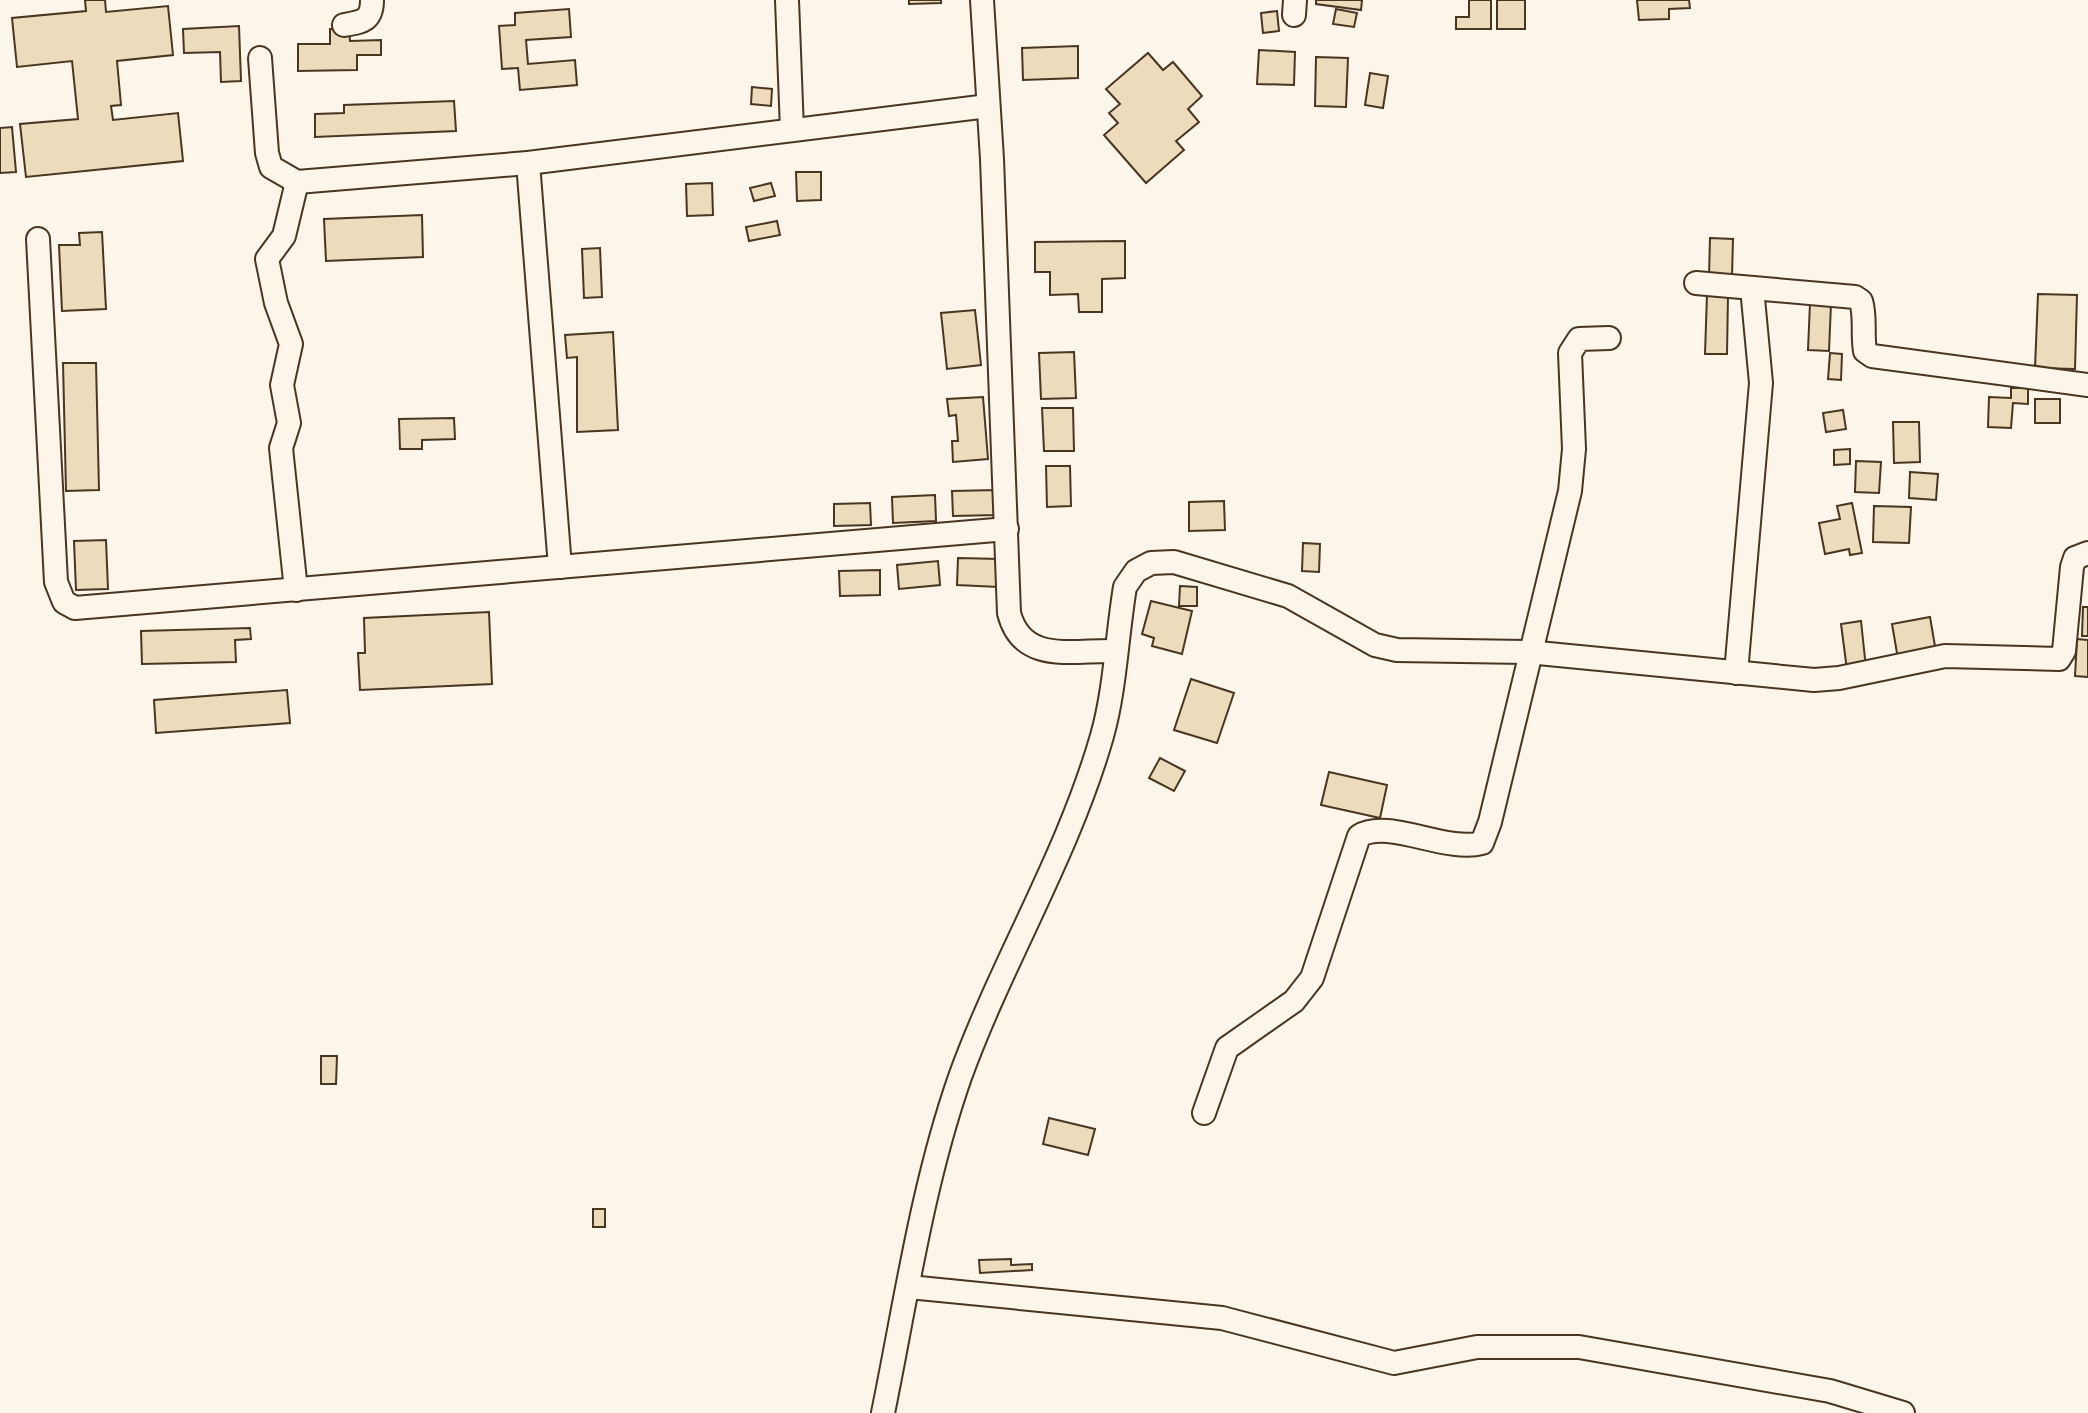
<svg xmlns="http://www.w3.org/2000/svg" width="2088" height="1413" viewBox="0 0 2088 1413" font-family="'Nunito Sans',sans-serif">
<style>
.building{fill:#ecdcbc;stroke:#4a3520;stroke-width:2}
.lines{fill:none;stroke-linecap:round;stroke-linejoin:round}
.minor-casing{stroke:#4a3520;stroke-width:26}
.minor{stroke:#fbf6e9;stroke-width:22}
</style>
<rect width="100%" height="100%" fill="#fbf6e9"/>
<g class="building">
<path d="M85,0H105L106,12L168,6L173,55L117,61L121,105L111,106L113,120L178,113L183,161L26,177L20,124L78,119L72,61L17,67L12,18L86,11Z"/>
<path d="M909,0H941V3L909,4Z"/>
<path d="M1316,0H1362L1361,10L1316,4Z"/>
<path d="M1469,0H1491V29H1456V17H1469Z"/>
<rect x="1497" y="0" width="28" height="29"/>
<path d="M1637,0H1689L1690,8L1669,9V19L1639,20Z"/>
<path d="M569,9L571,37L526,40L528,64L575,60L577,85L520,90L518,68L502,69L499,26L515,25V13Z"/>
<path d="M1336,9L1357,13L1354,27L1333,24Z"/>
<path d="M1277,11L1279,31L1263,33L1261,13Z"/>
<path d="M239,26L241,81L221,82L220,52L184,53L183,29Z"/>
<path d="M330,29H349L350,41L381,40V55H357V70L298,71V44H330Z"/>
<path d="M1078,46V78L1023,80L1022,48Z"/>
<path d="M1259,50L1295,52L1294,85L1257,84Z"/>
<path d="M1148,53L1163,70L1173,62L1202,96L1188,109L1199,122L1176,141L1184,150L1146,183L1104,135L1118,123L1109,113L1120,104L1106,89Z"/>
<path d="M1316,57L1348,58L1346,107L1315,106Z"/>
<path d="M1370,73L1388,76L1383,108L1365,105Z"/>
<path d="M752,87L772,89L771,106L751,104Z"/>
<path d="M454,101L456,131L315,137V114L344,113V105Z"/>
<path d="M12,127L16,172L0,173V128Z"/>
<path d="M796,172H821V200L797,201Z"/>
<path d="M712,183L713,215L687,216L686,184Z"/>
<path d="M771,183L775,196L754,201L750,188Z"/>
<path d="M422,215L423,257L326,261L324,219Z"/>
<path d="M777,221L780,235L749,241L746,227Z"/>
<path d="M102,232L106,309L62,311L59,245H80L79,233Z"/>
<path d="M1710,238L1733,239L1732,277H1709Z"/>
<path d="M1125,241V278L1102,279V312H1079L1078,294L1050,295V272H1035V242Z"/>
<path d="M600,248L602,297L584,298L582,249Z"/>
<path d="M2038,294L2077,295L2075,369L2035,368Z"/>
<path d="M1707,295H1728L1727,354H1705Z"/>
<path d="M1810,303L1831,304L1829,351L1808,350Z"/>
<path d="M975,310L981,365L947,369L941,313Z"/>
<path d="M613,332L618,430L577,432V357L567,358L565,335Z"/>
<path d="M1074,352L1076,398L1041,399L1039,353Z"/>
<path d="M1830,353L1842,354L1841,380L1828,379Z"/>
<path d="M63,363H96L99,490L66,491Z"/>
<path d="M2011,388H2028V404L2013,403L2011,428L1988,427L1989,397L2011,398Z"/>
<path d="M983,397L988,459L953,462L952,441H958L956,415L949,416L947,399Z"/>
<rect x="2035" y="399" width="25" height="24"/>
<path d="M1042,408H1073L1074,451H1044Z"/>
<path d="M1843,410L1846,429L1826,432L1823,413Z"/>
<path d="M454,418L455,439L422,440V449H400L399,419Z"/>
<path d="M1893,422H1919L1920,462L1894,463Z"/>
<path d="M1850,449V464L1834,465V450Z"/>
<path d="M1856,461L1881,462L1879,493L1855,492Z"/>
<path d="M1046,466H1070L1071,506L1047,507Z"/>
<path d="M1910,472L1938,474L1936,500L1909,498Z"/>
<path d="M996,490L997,515L953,516L952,491Z"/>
<path d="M935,495L936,521L893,523L892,497Z"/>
<path d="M1224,501L1225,530L1189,531V502Z"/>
<path d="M870,503L871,525L834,526V504Z"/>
<path d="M1852,503L1862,553L1850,555L1849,549L1825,554L1819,523L1840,519L1837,506Z"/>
<path d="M1874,506L1911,507L1909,543L1873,542Z"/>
<path d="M106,540L108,589L76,590L74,541Z"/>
<path d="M1303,543L1320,544L1319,572L1302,571Z"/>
<path d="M958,558L1000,559L999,587L957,585Z"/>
<path d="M938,561L940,585L899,589L897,565Z"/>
<path d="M880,570V595L840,596L839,571Z"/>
<path d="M1180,586L1197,587V606H1179Z"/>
<path d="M1151,601L1192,611L1182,654L1152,646L1154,638L1142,634Z"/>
<path d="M2083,607H2088V636H2082Z"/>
<path d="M489,612L492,684L360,690L358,653H365L364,618Z"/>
<path d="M1930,617L1936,652L1898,659L1892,624Z"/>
<path d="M1861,621L1866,668L1847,670L1841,624Z"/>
<path d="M250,628L251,639L235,640L236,662L142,664L141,631Z"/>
<path d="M2077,639L2088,640V677L2075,676Z"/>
<path d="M1191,679L1234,693L1217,743L1174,730Z"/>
<path d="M287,690L290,723L156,733L154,700Z"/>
<path d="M1160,758L1185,771L1174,791L1149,778Z"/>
<path d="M1329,772L1387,785L1380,818L1321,805Z"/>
<path d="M321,1056H337L336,1084H321Z"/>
<path d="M1049,1118L1095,1129L1088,1155L1043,1144Z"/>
<rect x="593" y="1209" width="12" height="18"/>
<path d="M1011,1259V1265L1032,1264V1270L980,1273L979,1260Z"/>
</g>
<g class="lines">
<g class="minor-casing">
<g id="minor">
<path d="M787,0L792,130"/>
<path d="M982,0L992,159L1009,613C1022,664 1071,650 1114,651"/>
<path d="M1294,15L1295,0"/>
<path d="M344,25C362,22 372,21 372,0"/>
<path d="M260,58L267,153L271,167L297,182L528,163L988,106"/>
<path d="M528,163L560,567"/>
<path d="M38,239L56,582L64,602L75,608L1007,529"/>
<path d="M1696,283L1855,297L1861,301C1866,317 1862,334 1865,351L1872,356L2088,385"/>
<path d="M296,590L281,448L289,423L282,385L291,344L276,303L267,259L284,236L297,182"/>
<path d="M1736,673L1761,383L1752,288"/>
<path d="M1204,1113L1227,1048L1294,1001L1312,978L1359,836C1388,818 1446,853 1482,843L1490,822L1570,491L1574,449L1570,353L1579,339L1609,338"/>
<path d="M909,1287L1222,1318L1394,1363L1477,1347H1579L1830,1391L1903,1413"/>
<path d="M883,1413C906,1300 922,1186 960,1077C1002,961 1068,855 1102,736C1115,691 1117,635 1125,587L1136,571L1151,563L1174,562L1288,596L1375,645L1397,650L1528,652L1814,680L1839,678L1945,656L2059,659L2064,651L2072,567L2075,558L2088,553"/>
</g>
</g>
<use href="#minor" class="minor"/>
</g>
</svg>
